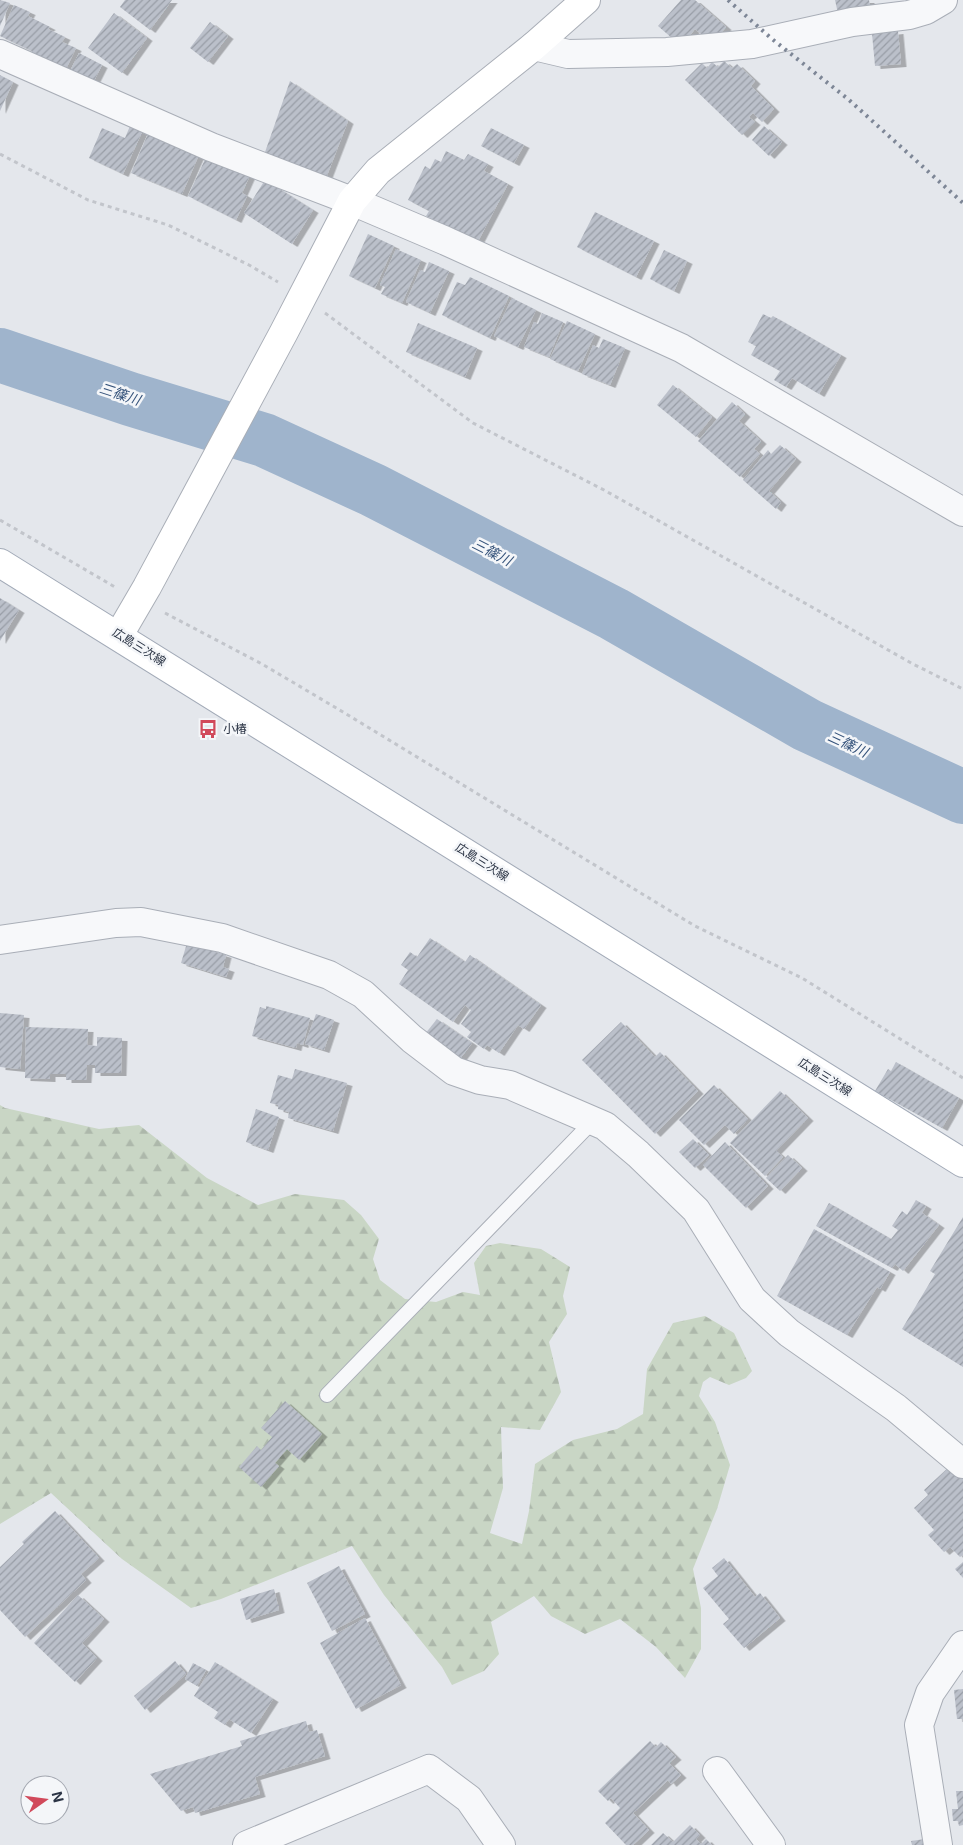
<svg xmlns="http://www.w3.org/2000/svg" width="963" height="1845" viewBox="0 0 963 1845" font-family="Inter,'Noto Sans JP',sans-serif">
<style>
.forest{fill:url(#forest-firs)}
.lines{fill:none;stroke-linecap:round;stroke-linejoin:round}
.river{stroke:#9fb4cc;stroke-width:54}
.building{fill:url(#building-hatch);filter:url(#shadow)}
.lane-casing{stroke:#a9aeb7;stroke-width:16}
.street-casing{stroke:#a9aeb7;stroke-width:30}
.secondary-casing{stroke:#a9aeb7;stroke-width:30}
.primary-casing{stroke:#a3abb8;stroke-width:30}
.path{stroke:#c2c5cb;stroke-width:3;stroke-dasharray:4 4;stroke-linecap:butt}
.lane{stroke:#f7f8fa;stroke-width:14}
.street{stroke:#f7f8fa;stroke-width:28}
.secondary{stroke:#fff;stroke-width:28}
.primary{stroke:#fff;stroke-width:28}
.rail{stroke:#7d8696;stroke-width:4;stroke-dasharray:2.5 5;stroke-linecap:butt}
.labels{text-anchor:middle;stroke-width:5;stroke-linejoin:round;paint-order:stroke}
.street-label{font-size:12px;fill:#2b3445;stroke:#f4f6f9}
.poi-label{font-size:12px;fill:#2b3445;stroke:#f4f6f9;text-anchor:start}
.water-label{font-size:14px;font-style:italic;fill:#34527a;stroke:#f4f6f9}
</style>
<defs>
<pattern id="forest-firs" width="22" height="20" patternUnits="userSpaceOnUse" patternTransform="scale(1.25)"><rect width="22" height="20" fill="#c9d6c5"/><path d="M5 1l3.5 6h-7zM16 11l3.5 6h-7z" fill="#adb8ab"/></pattern>
<pattern id="building-hatch" width="6" height="6" patternUnits="userSpaceOnUse" patternTransform="scale(1.25)"><rect width="6" height="6" fill="#bbc0ca"/><path d="M-1 1l2-2M0 6l6-6M5 7l2-2" fill="none" stroke="#989da6"/></pattern>
<filter id="shadow"><feDropShadow dx="5.5" dy="3" stdDeviation="0" flood-color="#0004"/></filter>
</defs>
<rect width="100%" height="100%" fill="#e4e7ec"/>
<path class="forest" d="M0,1105L5,1108L99,1129L139,1125L207,1178L258,1205L295,1194L344,1200L361,1215L379,1239L373,1259L380,1280L405,1299L436,1302L463,1292L480,1295L474,1263L486,1246L500,1243L541,1249L570,1267L563,1296L567,1314L549,1342L561,1392L540,1430L501,1427L503,1488L490,1533L522,1544L529,1511L535,1464L573,1440L617,1429L643,1414L647,1369L673,1323L705,1316L734,1333L752,1371L746,1378L729,1385L710,1377L703,1382L699,1396L715,1422L730,1465L717,1509L693,1569L701,1608V1649L685,1678L656,1647L620,1619L585,1634L551,1616L534,1596L491,1622L499,1654L484,1671L452,1685L442,1667L384,1595L352,1546L221,1599L191,1608L122,1559L51,1493L0,1524Z"/>
<g class="lines">
<path class="river" d="M0,355L130,399L264,440L373,490L614,614L807,725L963,797"/>
</g>
<g class="building">
<path d="M0,0L10,3L0,26Z"/>
<path d="M125,0H172L150,30L120,7Z"/>
<path d="M681,0H695L726,27L712,43L695,29L681,46L658,26Z"/>
<path d="M835,0H869L871,11L839,18Z"/>
<path d="M14,5L30,12L28,16L50,27L48,29L65,37L62,42L76,48L65,71L30,54L32,51L0,36Z"/>
<path d="M114,13L147,38L122,73L88,48Z"/>
<path d="M210,22L228,36L208,62L190,48Z"/>
<path d="M898,31L901,64L875,66L872,34Z"/>
<path d="M79,53L102,65L93,83L70,71Z"/>
<path d="M724,61L732,68L737,64L755,81L751,86L774,109L762,122L753,113L749,117L755,122L742,135L685,80L702,63L707,68L712,62L718,67Z"/>
<path d="M0,75L13,82L0,111Z"/>
<path d="M290,81L348,121L326,178L264,155Z"/>
<path d="M130,126L142,132L123,174L89,158L102,128L125,138Z"/>
<path d="M764,126L782,142L769,156L752,140Z"/>
<path d="M491,128L524,145L514,163L481,146Z"/>
<path d="M150,129L201,150L182,194L131,173Z"/>
<path d="M446,151L464,160L468,154L488,164L484,171L508,184L475,247L448,227L426,216L429,211L408,200L425,166L430,169L435,159L441,162Z"/>
<path d="M207,155L250,175L242,193L247,196L236,220L188,196Z"/>
<path d="M265,180L313,210L292,244L244,213Z"/>
<path d="M595,212L654,241L636,277L577,247Z"/>
<path d="M368,234L394,246L375,288L349,276Z"/>
<path d="M396,249L421,260L402,303L381,294L385,287L380,285Z"/>
<path d="M664,250L687,261L674,291L650,279Z"/>
<path d="M429,262L449,271L430,313L406,302L420,270L425,272Z"/>
<path d="M470,277L509,296L490,338L442,315L457,282L465,285Z"/>
<path d="M512,298L536,310L518,347L494,336Z"/>
<path d="M542,313L563,322L549,357L524,347L534,322L538,324Z"/>
<path d="M763,314L771,318L773,316L841,355L819,394L792,378L786,387L774,380L780,371L751,355L756,346L748,342Z"/>
<path d="M567,321L595,334L578,371L550,359Z"/>
<path d="M418,323L477,348L465,377L406,352Z"/>
<path d="M603,339L625,348L610,385L582,374L593,345L599,348Z"/>
<path d="M673,385L712,417L696,437L657,405Z"/>
<path d="M732,402L745,414L739,421L761,441L754,449L760,454L740,477L698,441Z"/>
<path d="M780,445L796,459L769,491L781,502L776,509L743,480L768,450L771,454Z"/>
<path d="M0,598L19,610L0,641Z"/>
<path d="M430,938L465,962L470,955L541,1005L524,1029L518,1025L499,1053L487,1045L484,1049L467,1037L471,1032L461,1024L471,1010L465,1005L453,1022L399,984L408,970L401,965L410,952L417,957Z"/>
<path d="M187,943L226,955L223,967L229,969L226,977L181,963Z"/>
<path d="M266,1006L310,1018L303,1045L297,1043L296,1048L252,1036L260,1007L266,1009Z"/>
<path d="M0,1013L24,1015L20,1069L0,1067Z"/>
<path d="M316,1014L334,1020L324,1050L305,1044Z"/>
<path d="M437,1019L472,1043L459,1060L425,1034Z"/>
<path d="M621,1022L655,1057L660,1052L698,1091L655,1134L582,1060Z"/>
<path d="M26,1027L88,1029L87,1045L97,1046V1037L122,1038L121,1073H95V1065H87L86,1080H66V1074H50V1079L25,1078Z"/>
<path d="M896,1062L959,1098L942,1128L875,1091L888,1069L891,1071Z"/>
<path d="M295,1069L347,1083L333,1131L288,1118L289,1112L278,1109V1105L270,1103L278,1075L292,1079Z"/>
<path d="M714,1085L748,1119L734,1134L725,1125L704,1145L679,1120Z"/>
<path d="M780,1091L808,1118L776,1151L783,1157L765,1176L730,1143Z"/>
<path d="M256,1109L279,1117L268,1150L246,1142Z"/>
<path d="M693,1139L709,1155L695,1168L679,1152Z"/>
<path d="M725,1142L768,1186L746,1208L703,1165Z"/>
<path d="M788,1155L802,1168L780,1191L766,1178Z"/>
<path d="M916,1200L926,1206L922,1213L939,1225L903,1271L895,1264L892,1268L816,1226L829,1203L891,1239L898,1230L892,1226L902,1211L907,1215Z"/>
<path d="M963,1217V1367L902,1329L935,1274L930,1271Z"/>
<path d="M814,1229L890,1272L880,1289L877,1287L847,1335L777,1296Z"/>
<path d="M285,1401L322,1434L299,1460L287,1449L275,1463L279,1466L261,1487L239,1467L257,1446L261,1450L272,1437L261,1428Z"/>
<path d="M950,1466L963,1480V1555L960,1557L950,1547L944,1552L928,1535L934,1530L914,1508L928,1495L924,1490Z"/>
<path d="M55,1511L99,1558L81,1574L86,1580L25,1637L0,1610V1567L24,1544L22,1542Z"/>
<path d="M724,1558L755,1597L760,1593L780,1618L744,1648L723,1624L729,1619L703,1588L718,1576L712,1568Z"/>
<path d="M963,1562V1578L955,1569Z"/>
<path d="M339,1566L365,1614L332,1631L307,1583Z"/>
<path d="M274,1589L279,1610L246,1620L240,1599Z"/>
<path d="M78,1595L104,1619L82,1643L97,1658L75,1682L34,1643Z"/>
<path d="M365,1618L401,1685L356,1709L320,1643Z"/>
<path d="M175,1661L186,1674L145,1710L134,1696Z"/>
<path d="M215,1662L273,1699L251,1733L229,1719L225,1725L214,1718L218,1712L194,1696Z"/>
<path d="M193,1663L206,1670L197,1686L185,1679Z"/>
<path d="M963,1689V1719H957L954,1690Z"/>
<path d="M306,1721L309,1732L317,1730L325,1756L255,1777L260,1794L195,1813L193,1807L181,1811L150,1774L242,1746L240,1741Z"/>
<path d="M650,1741L656,1747L661,1742L676,1757L669,1763L681,1775L671,1784L668,1780L633,1813L649,1830L633,1845H626L605,1823L620,1808L611,1798L608,1801L598,1791Z"/>
<path d="M956,1791H963V1825L959,1826L958,1821H953L952,1809H958Z"/>
<path d="M690,1825L700,1835L696,1839L701,1844L706,1839L712,1845H651L663,1833L673,1842Z"/>
<path d="M932,1838V1845H912L911,1841Z"/>
</g>
<g class="lines">
<g class="lane-casing">
<path id="lane" d="M327,1395L593,1121"/>
</g>
<g class="street-casing">
<g id="street">
<path d="M534,46L568,54L667,52L752,44L852,22L909,15L926,10L943,0"/>
<path d="M0,54L211,147L352,201L446,241L681,348L963,512"/>
<path d="M0,940L116,923L141,922L222,938L329,975L363,994L412,1039L454,1071L480,1080L510,1085L605,1126L638,1154L696,1210L752,1299L789,1333L896,1408L963,1464"/>
<path d="M717,1771L771,1845"/>
<path d="M247,1845L429,1769L469,1799L501,1845"/>
<path d="M938,1845L919,1725L930,1693L963,1645"/>
</g>
</g>
<g class="secondary-casing">
<path id="secondary" d="M119,635L147,587L284,332L352,201L378,171L534,46L586,0"/>
</g>
<g class="primary-casing">
<path id="primary" d="M0,563L963,1163"/>
</g>
<g class="path">
<path d="M0,154L88,200L168,225L249,265L278,282"/>
<path d="M325,313L473,423L604,490L913,664L963,689"/>
<path d="M0,520L115,587"/>
<path d="M165,613L262,664L343,712L695,926L802,978L963,1078"/>
</g>
<use href="#lane" class="lane"/>
<use href="#street" class="street"/>
<use href="#secondary" class="secondary"/>
<use href="#primary" class="primary"/>
<path class="rail" d="M728,0L772,39L848,99L963,203"/>
</g>
<defs>
<g id="bus-bare" transform="scale(1.5)"><path d="M-5-6H5V4H4V6H2V4H-2V6H-4V4H-5ZM-3.5-4V0h7V-4ZM-3.5 1.2v1.5H-2V1.2ZM2 1.2v1.5H3.5V1.2Z" fill="#d1495b" stroke="#f4f6f9" stroke-width="2.5" paint-order="stroke"/></g>
</defs>
<g fill-rule="evenodd">
<use href="#bus-bare" x="208" y="729"/>
</g>
<g class="labels">
<g class="street-label">
<text transform="translate(139 647) rotate(32)" y="4">広島三次線</text>
<text transform="translate(482 862) rotate(32)" y="4">広島三次線</text>
<text transform="translate(825 1077) rotate(32)" y="4">広島三次線</text>
</g>
<g class="poi-label">
<text x="223" y="733">小椿</text>
</g>
<g class="water-label">
<text transform="translate(120 394) rotate(18)" y="5">三篠川</text>
<text transform="translate(492 552) rotate(27)" y="5">三篠川</text>
<text transform="translate(848 744) rotate(25)" y="5">三篠川</text>
</g>
</g>
<g transform="translate(45 1800) rotate(76)"><circle r="24" fill="#f4f6f9" stroke="#a4a8b1"/>
<path d="M0-4L9 19L0 12L-9 19Z" fill="#d1495b"/>
<text y="-8" font-size="14" font-weight="bold" text-anchor="middle" fill="#2b3445">N</text>
</g>
</svg>
